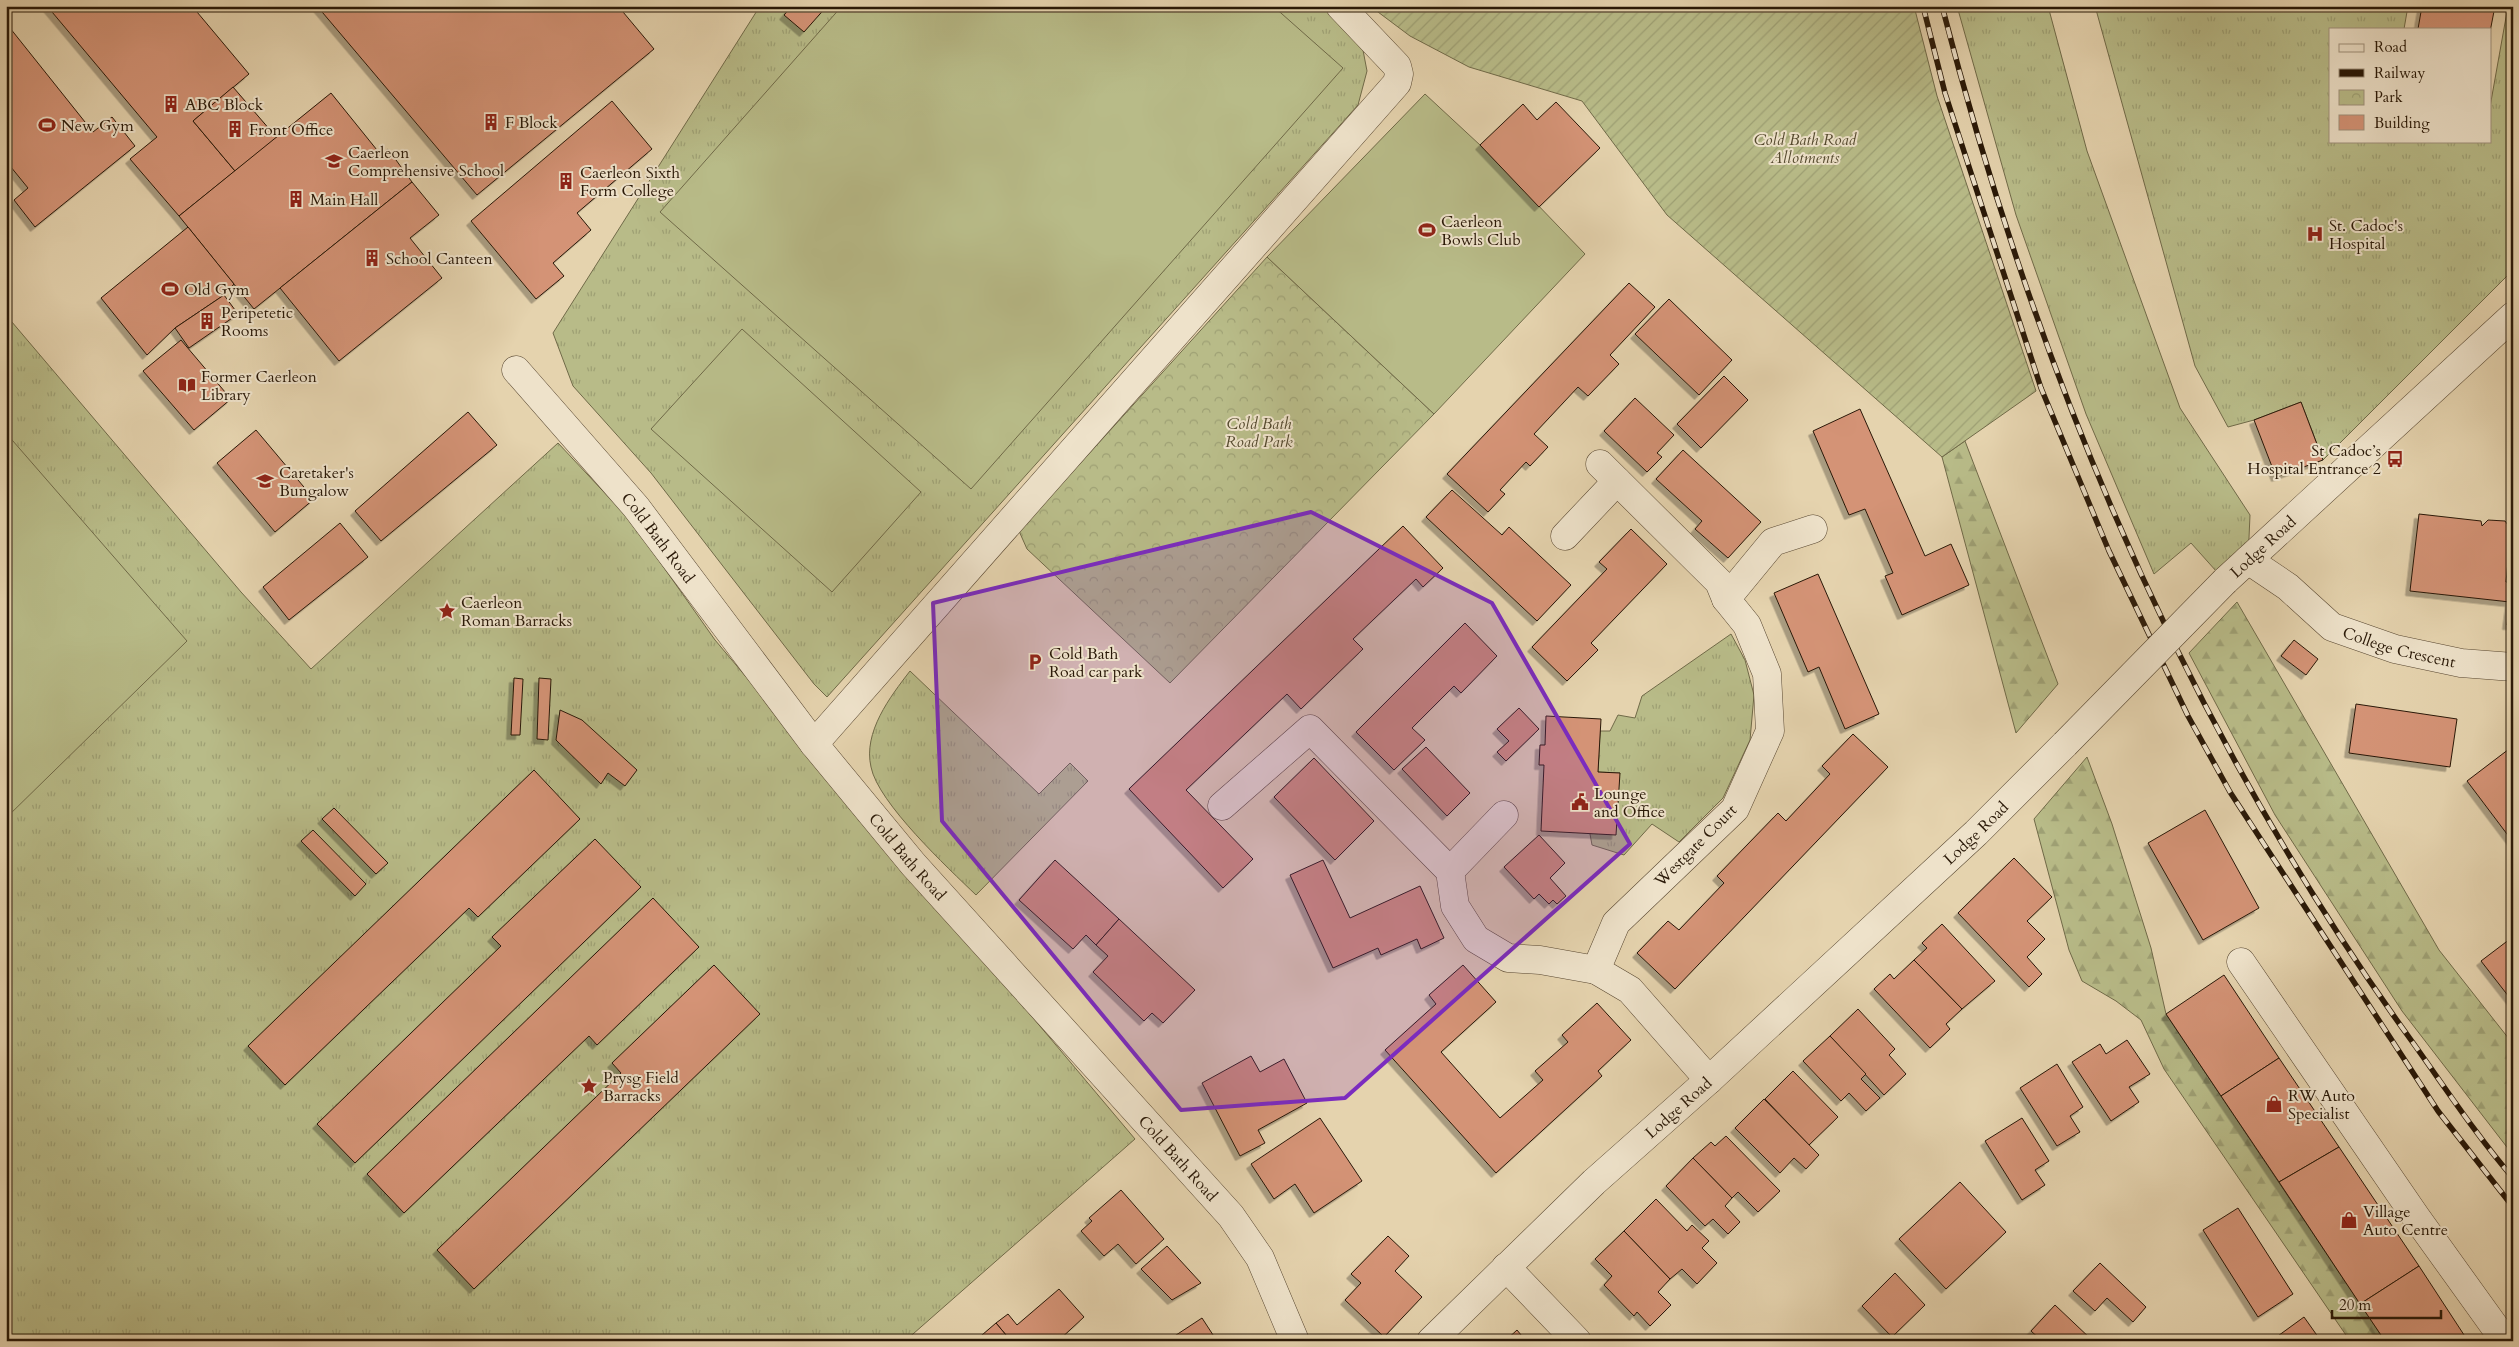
<svg xmlns="http://www.w3.org/2000/svg" width="2519" height="1347" viewBox="0 0 2519 1347" font-family="Cardo,serif">
<style>
.grass{fill:url(#grass-tufts);stroke:#706a48}
.forest{fill:url(#forest-firs);stroke:#706a48}
.park{fill:url(#park-crowns);stroke:#706a48}
.garden{fill:url(#garden-furrows);stroke:#706a48}
.pitch{fill:#b8bb88;stroke:#706a48}
.building{fill:#d49376;stroke:#291807;filter:url(#shadow)}
.lines{fill:none;stroke-linecap:round;stroke-linejoin:round}
.minor-casing{stroke:#584731;stroke-width:29}
.tertiary-casing{stroke:#584731;stroke-width:29}
.minor{stroke:#eee2ca;stroke-width:28}
.tertiary{stroke:#eee2ca;stroke-width:28}
.rail-casing{stroke:#291807;stroke-width:5.5}
.rail{stroke:#eee2ca;stroke-width:4;stroke-dasharray:11;stroke-linecap:butt}
.tertiary-bridge-casing{stroke:#584731;stroke-width:29;stroke-linecap:butt}
.tertiary-bridge{stroke:#eee2ca;stroke-width:28}
.marked{fill:#7b2cbf;fill-opacity:0.2;stroke:#7b2cbf;stroke-width:4;stroke-linejoin:round}
.labels{text-anchor:middle;stroke-width:4;stroke-linejoin:round;paint-order:stroke}
.poi-label{font-size:16px;fill:#291807;stroke:#eee2ca;text-anchor:start}
.park-label{font-size:16px;font-style:italic;fill:#54492e;stroke:#eee2ca}
.street-label{font-size:16px;fill:#291807;stroke:#eee2ca}
</style>
<defs>
<pattern id="grass-tufts" width="24" height="20" patternUnits="userSpaceOnUse" patternTransform="scale(1.25)"><rect width="24" height="20" fill="#b8bb88"/><path d="M3 7l-1-3M5 7V3M7 7l1-3M15 17l-1-3M17 17v-4M19 17l1-3" fill="none" stroke="#9ea074"/></pattern>
<pattern id="forest-firs" width="22" height="20" patternUnits="userSpaceOnUse" patternTransform="scale(1.25)"><rect width="22" height="20" fill="#b8bb88"/><path d="M5 1l3.5 6h-7zM16 11l3.5 6h-7z" fill="#9ea074"/></pattern>
<pattern id="park-crowns" width="20" height="18" patternUnits="userSpaceOnUse" patternTransform="scale(1.25)"><rect width="20" height="18" fill="#b8bb88"/><path d="M2 6a3 3 0 1 1 6 0M12 15a3 3 0 1 1 6 0" fill="none" stroke="#9ea074"/></pattern>
<pattern id="garden-furrows" width="10" height="10" patternUnits="userSpaceOnUse" patternTransform="scale(1.25)"><rect width="10" height="10" fill="#b8bb88"/><path d="M-1 1l2-2M0 10L10 0M9 11l2-2" fill="none" stroke="#9ea074"/></pattern>
<filter id="shadow"><feDropShadow dx="-4.5" dy="4.5" stdDeviation="0" flood-color="#0004"/></filter>
</defs>
<rect width="100%" height="100%" fill="#e5d3ae"/>
<filter id="stains"><feTurbulence type="fractalNoise" baseFrequency=".004" numOctaves="4"/><feColorMatrix values="0 0 0 0 .2 0 0 0 0 .09 0 0 0 0 .02 0 0 0 .5 -.17"/></filter>
<radialGradient id="worn" r=".72"><stop offset=".6" stop-color="#630" stop-opacity="0"/><stop offset="1" stop-color="#630" stop-opacity=".3"/></radialGradient>
<g class="grass">
<path d="M760,6H1325L1362,45L1367,71L1358,105L827,697L814,684L651,473L573,386L553,333Z"/>
<path d="M1957,6H2048L2087,151L2180,408L2250,515L2248,560L2225,581L2191,543L2154,574L2086,414L2016,215Z"/>
<path d="M2095,6H2408L2404,29H2330V141H2490V107L2508,6H2513V270L2323,460L2301,402L2254,420L2228,427L2195,366Z"/>
<path d="M6,315L241,592L311,669L558,443L631,521L715,640L1135,1139L905,1341H6Z"/>
<path d="M1731,634L1745,660L1754,695L1750,740L1723,798L1679,842L1652,824L1624,855L1592,845L1590,834L1620,773L1598,772L1600,731H1610L1618,715L1635,718L1642,696Z"/>
<path d="M910,671L1039,794L1070,763L1088,781L976,895C948,868 878,803 871,767C863,732 890,697 910,671Z"/>
</g>
<g class="forest">
<path d="M1965,441L2058,684L2016,733L1942,457Z"/>
<path d="M2237,602L2439,950L2513,1044V1155L2402,1011L2275,815L2189,653Z"/>
<path d="M2087,757L2112,824L2151,948L2166,1014L2385,1341H2350L2164,1069L2141,1020L2116,1001L2082,981L2069,950L2034,819Z"/>
</g>
<path class="park" d="M1267,257L1434,414L1170,683L1027,549L1019,531Z"/>
<path class="garden" d="M1370,6H1914L1937,96L2036,391L1942,457L1667,215L1582,101L1469,67L1410,36Z"/>
<g class="pitch">
<path d="M842,6H1273L1343,68L971,489L660,212Z"/>
<path d="M1425,94L1480,145L1585,254L1434,414L1267,257Z"/>
<path d="M742,329L921,492L832,592L651,429Z"/>
<path d="M6,433L187,641L6,818Z"/>
</g>
<g class="building">
<path d="M47,6H192L249,74L193,121L235,171L179,216L130,159L157,137Z"/>
<path d="M317,6H618L654,49L477,195Z"/>
<path d="M792,6H827L804,32L784,15Z"/>
<path d="M2422,6H2495L2490,32V29H2418Z"/>
<path d="M6,23L93,132L112,117L135,146L35,227L14,200L28,188L6,161Z"/>
<path d="M233,87L277,138L235,171L193,121Z"/>
<path d="M331,93L381,155L388,149L412,182L254,309L179,216Z"/>
<path d="M612,101L652,149L577,213L591,230L553,263L564,276L536,299L471,221Z"/>
<path d="M1556,102L1600,148L1539,207L1480,145L1523,104L1537,120Z"/>
<path d="M412,182L439,215L410,238L442,278L339,361L280,288Z"/>
<path d="M188,227L234,284L224,295L175,328L147,355L101,298Z"/>
<path d="M1629,283L1655,307L1610,355L1619,364L1588,396L1578,387L1534,434L1548,447L1530,466L1526,462L1500,490L1505,494L1488,512L1447,474Z"/>
<path d="M224,295L238,314L189,348L175,328Z"/>
<path d="M1669,299L1732,360L1699,395L1635,334Z"/>
<path d="M181,340L231,399L194,430L143,371Z"/>
<path d="M1724,376L1748,400L1701,448L1677,424Z"/>
<path d="M1635,398L1674,435L1657,453L1662,457L1647,472L1604,431Z"/>
<path d="M2301,402L2323,460L2276,477L2254,420Z"/>
<path d="M1860,409L1925,556L1951,544L1969,585L1902,615L1885,576L1893,573L1865,509L1849,515L1813,431Z"/>
<path d="M468,412L497,445L381,541L355,511Z"/>
<path d="M256,430L314,499L275,532L217,463Z"/>
<path d="M1683,450L1761,522L1728,558L1695,529L1702,521L1656,479Z"/>
<path d="M1452,490L1502,535L1509,527L1571,585L1537,621L1426,517Z"/>
<path d="M2419,514L2481,521L2482,526L2488,520L2505,521L2511,529L2506,582H2513V625H2507L2510,602L2410,591Z"/>
<path d="M340,523L368,557L289,620L263,587Z"/>
<path d="M1403,526L1443,568L1423,587L1416,579L1353,639L1363,649L1301,709L1287,694L1186,790L1253,859L1223,888L1129,789Z"/>
<path d="M1631,529L1667,564L1591,643L1598,650L1567,681L1532,647L1607,569L1599,562Z"/>
<path d="M1818,574L1879,714L1845,729L1819,667L1808,672L1774,593Z"/>
<path d="M1465,623L1497,656L1461,693L1454,686L1412,728L1425,740L1394,770L1356,732Z"/>
<path d="M2294,640L2318,659L2306,675L2281,656Z"/>
<path d="M514,678L523,679L520,735H511Z"/>
<path d="M539,678L551,679L548,740L537,739Z"/>
<path d="M2356,704L2457,719L2450,767L2349,753Z"/>
<path d="M1519,708L1539,729L1506,761L1497,752L1509,741L1497,729Z"/>
<path d="M560,710L582,720L637,770L625,786L608,773L601,784L556,740Z"/>
<path d="M1546,716L1601,719L1598,772L1620,773L1616,835L1541,831L1544,765H1539L1540,745H1545Z"/>
<path d="M1853,734L1888,767L1675,989L1637,953L1668,921L1679,930L1724,883L1717,876L1778,813L1786,821L1830,774L1822,766Z"/>
<path d="M2513,746V842L2467,781Z"/>
<path d="M1426,747L1470,793L1447,816L1402,769Z"/>
<path d="M1314,758L1374,821L1335,860L1274,797Z"/>
<path d="M534,770L580,819L478,917L469,908L285,1085L248,1046Z"/>
<path d="M334,808L388,863L376,874L322,819Z"/>
<path d="M2205,810L2259,908L2203,940L2148,843Z"/>
<path d="M313,830L366,884L355,896L301,841Z"/>
<path d="M1539,835L1565,863L1550,878L1566,896L1557,904L1553,900L1549,904L1539,894L1534,899L1504,867Z"/>
<path d="M595,839L641,887L355,1163L317,1124L501,946L492,937Z"/>
<path d="M2014,858L2052,897L2027,921L2045,939L2027,957L2042,974L2029,987L1958,913Z"/>
<path d="M1055,860L1119,919L1096,945L1086,935L1073,949L1019,900Z"/>
<path d="M1323,860L1350,918L1420,886L1444,938L1421,949L1417,939L1381,955L1378,948L1333,968L1290,875Z"/>
<path d="M653,898L699,947L597,1045L589,1036L404,1213L367,1174Z"/>
<path d="M1119,919L1195,990L1163,1023L1152,1013L1144,1021L1093,972L1108,956L1096,945Z"/>
<path d="M1942,924L1995,981L1962,1009L1914,960L1927,948L1922,943Z"/>
<path d="M2510,939L2513,943V1002L2481,961Z"/>
<path d="M1914,960L1962,1009L1946,1024L1950,1029L1930,1048L1874,989L1890,974L1894,979Z"/>
<path d="M714,965L760,1014L474,1289L437,1250L621,1073L612,1063Z"/>
<path d="M1463,965L1496,1002L1441,1052L1500,1118L1543,1080L1535,1071L1568,1042L1562,1035L1597,1003L1631,1040L1598,1071L1602,1076L1496,1173L1385,1050L1436,1004L1429,995Z"/>
<path d="M2224,975L2279,1058L2221,1096L2166,1014Z"/>
<path d="M1858,1009L1895,1049L1889,1055L1906,1074L1884,1095L1830,1036Z"/>
<path d="M1830,1036L1866,1074L1861,1079L1880,1098L1866,1111L1849,1093L1841,1101L1803,1061Z"/>
<path d="M2127,1040L2150,1074L2129,1087L2139,1102L2111,1121L2072,1062L2100,1044L2106,1054Z"/>
<path d="M1251,1056L1260,1072L1284,1059L1307,1103L1258,1130L1265,1143L1240,1156L1202,1083Z"/>
<path d="M2279,1058L2339,1147L2279,1182L2221,1096Z"/>
<path d="M2057,1064L2083,1107L2070,1116L2080,1132L2057,1146L2020,1088Z"/>
<path d="M1793,1071L1838,1117L1809,1145L1765,1099Z"/>
<path d="M1764,1099L1819,1155L1806,1169L1794,1158L1780,1173L1735,1128Z"/>
<path d="M1320,1118L1362,1181L1314,1213L1295,1184L1274,1199L1251,1164Z"/>
<path d="M2022,1118L2049,1161L2035,1170L2045,1185L2022,1200L1985,1141Z"/>
<path d="M1726,1136L1780,1191L1758,1212L1738,1192L1732,1198L1693,1158L1711,1142L1715,1146Z"/>
<path d="M2339,1147L2419,1266L2360,1304L2279,1182Z"/>
<path d="M1693,1158L1732,1198L1725,1206L1740,1222L1728,1234L1713,1219L1705,1226L1666,1186Z"/>
<path d="M1960,1182L2006,1232L1946,1289L1899,1239Z"/>
<path d="M1121,1190L1164,1239L1136,1264L1118,1244L1104,1256L1081,1231L1092,1221L1089,1218Z"/>
<path d="M1656,1199L1687,1231L1692,1225L1709,1241L1702,1248L1717,1263L1697,1284L1682,1269L1670,1279L1624,1231Z"/>
<path d="M2238,1208L2293,1294L2258,1317L2203,1230Z"/>
<path d="M1624,1231L1670,1279L1658,1292L1671,1305L1650,1326L1637,1312L1634,1316L1604,1285L1612,1276L1595,1259Z"/>
<path d="M1388,1236L1409,1256L1395,1271L1422,1297L1384,1337L1345,1300L1361,1283L1351,1274Z"/>
<path d="M1167,1246L1201,1283L1172,1300L1141,1269Z"/>
<path d="M2100,1263L2146,1307L2133,1322L2107,1298L2095,1311L2073,1291Z"/>
<path d="M2419,1266L2468,1341H2385L2360,1304Z"/>
<path d="M1895,1273L1925,1305L1892,1337L1862,1306Z"/>
<path d="M1059,1289L1084,1317L1058,1341H1011L996,1323L1008,1314L1017,1325Z"/>
<path d="M2055,1305L2093,1341H2042L2031,1331Z"/>
<path d="M2304,1317L2321,1341H2271Z"/>
<path d="M1202,1318L1217,1341H1167Z"/>
<path d="M996,1323L1011,1341H975Z"/>
<path d="M1517,1330L1526,1341H1505Z"/>
</g>
<g class="lines">
<g class="minor-casing">
<g id="minor">
<path id="s1" d="M516,370L636,507L814,744L913,864L1231,1216L1260,1258L1295,1341"/>
<path d="M1600,464L1719,582L1726,599L1747,625L1767,674L1770,731L1735,809L1616,923L1596,970L1630,990L1709,1080"/>
<path d="M1565,536L1617,481"/>
<path id="s2" d="M2248,560L2288,587L2332,627L2395,649L2461,663L2513,667"/>
<path d="M1726,599L1773,542L1813,529"/>
<path d="M814,744L1397,83L1399,74L1397,66L1340,6"/>
<path d="M1222,806L1310,729L1450,871L1455,906L1476,939L1508,958L1540,960L1596,970"/>
<path d="M1450,871L1504,815"/>
<path d="M2241,962L2416,1217L2505,1341"/>
<path d="M1506,1267L1577,1341"/>
</g>
</g>
<g class="tertiary-casing">
<g id="tertiary">
<path id="s3" d="M2225,581L2513,316"/>
<path id="s4" d="M1431,1341L1594,1182L1709,1080L1976,833L2065,744"/>
</g>
</g>
<use href="#minor" class="minor"/>
<use href="#tertiary" class="tertiary"/>
<g class="rail-casing">
<g id="rail">
<path d="M1923,6L1945,93L2041,388L2109,551L2188,716L2230,792L2438,1111L2513,1207"/>
<path d="M1942,6C2037,375 2187,730 2411,1040C2444,1086 2476,1135 2513,1178"/>
</g>
</g>
<use href="#rail" class="rail"/>
<g class="tertiary-bridge-casing">
<path id="tertiary-bridge" d="M2065,744L2225,581"/>
</g>
<use href="#tertiary-bridge" class="tertiary-bridge"/>
</g>
<path class="marked" d="M1311,512L1492,603L1630,844L1345,1098L1181,1110L942,821L933,603Z"/>
<defs>
<g id="building-bare" transform="scale(1.35)"><path d="M-4-6H4V6H1V3H-1V6H-4ZM-2.5-4.3h1.7v1.8h-1.7ZM.8-4.3h1.7v1.8H.8ZM-2.5-1h1.7V.8h-1.7ZM.8-1h1.7V.8H.8Z" fill="#8f2418" stroke="#eee2ca" stroke-width="2.5" paint-order="stroke"/></g>
<g id="stadium-bare" transform="scale(1.35)"><path d="M0-5a6.5 5 0 1 0 0 10a6.5 5 0 1 0 0-10ZM-3.5-1.8h7v3.6h-7Z" fill="#8f2418" stroke="#eee2ca" stroke-width="2.5" paint-order="stroke"/></g>
<g id="school-bare" transform="scale(1.35)"><path d="M0-5L7-2L0 1L-7-2ZM-4 1L0 2.5L4 1V4Q0 6-4 4Z" fill="#8f2418" stroke="#eee2ca" stroke-width="2.5" paint-order="stroke"/></g>
<g id="hospital-bare" transform="scale(1.35)"><path d="M-5-5h3v3.5h4V-5h3V5h-3V1.5h-4V5h-3Z" fill="#8f2418" stroke="#eee2ca" stroke-width="2.5" paint-order="stroke"/></g>
<g id="library-bare" transform="scale(1.35)"><path d="M-6-4Q-3-5.5-.7-3.5V5Q-3 3-6 4ZM6-4Q3-5.5 .7-3.5V5Q3 3 6 4Z" fill="#8f2418" stroke="#eee2ca" stroke-width="2.5" paint-order="stroke"/></g>
<g id="bus-bare" transform="scale(1.35)"><path d="M-5-6H5V4H4V6H2V4H-2V6H-4V4H-5ZM-3.5-4V0h7V-4ZM-3.5 1.2v1.5H-2V1.2ZM2 1.2v1.5H3.5V1.2Z" fill="#8f2418" stroke="#eee2ca" stroke-width="2.5" paint-order="stroke"/></g>
<g id="sight-bare" transform="scale(1.35)"><path d="M0-6L1.8-2.2L6-1.7L2.9 1.2L3.7 5.4L0 3.3L-3.7 5.4L-2.9 1.2L-6-1.7L-1.8-2.2Z" fill="#8f2418" stroke="#eee2ca" stroke-width="2.5" paint-order="stroke"/></g>
<g id="parking-bare" transform="scale(1.35)"><path d="M-3.5-5.5H1a3.5 3.5 0 0 1 0 7H-1V5.5H-3.5ZM-1-3.4V-.6H.8a1.4 1.4 0 0 0 0-2.8Z" fill="#8f2418" stroke="#eee2ca" stroke-width="2.5" paint-order="stroke"/></g>
<g id="civic-bare" transform="scale(1.35)"><path d="M-.6-6.5H3V-4.5H.6V-3L4-1V1h2V6H-6V1h2V-1L-.6-3ZM-1.2 2.5V6h2.4V2.5Z" fill="#8f2418" stroke="#eee2ca" stroke-width="2.5" paint-order="stroke"/></g>
<g id="shop-bare" transform="scale(1.35)"><path d="M-5-2.5h2.3a2.7 3.5 0 0 1 5.4 0H5L5.5 6h-11ZM-1.5-2.5h3a1.5 2.3 0 0 0-3 0Z" fill="#8f2418" stroke="#eee2ca" stroke-width="2.5" paint-order="stroke"/></g>
</defs>
<g fill-rule="evenodd">
<use href="#building-bare" x="171" y="104"/>
<use href="#building-bare" x="491" y="122"/>
<use href="#stadium-bare" x="47" y="125"/>
<use href="#building-bare" x="235" y="129"/>
<use href="#school-bare" x="334" y="161"/>
<use href="#building-bare" x="566" y="181"/>
<use href="#building-bare" x="296" y="199"/>
<use href="#stadium-bare" x="1427" y="230"/>
<use href="#hospital-bare" x="2315" y="234"/>
<use href="#building-bare" x="372" y="258"/>
<use href="#stadium-bare" x="170" y="289"/>
<use href="#building-bare" x="207" y="321"/>
<use href="#library-bare" x="187" y="385"/>
<use href="#bus-bare" x="2395" y="459"/>
<use href="#school-bare" x="265" y="481"/>
<use href="#sight-bare" x="447" y="611"/>
<use href="#parking-bare" x="1035" y="662"/>
<use href="#civic-bare" x="1580" y="802"/>
<use href="#sight-bare" x="589" y="1086"/>
<use href="#shop-bare" x="2274" y="1104"/>
<use href="#shop-bare" x="2349" y="1220"/>
</g>
<g class="labels">
<g class="poi-label">
<text x="185" y="110">ABC Block</text>
<text x="505" y="128">F Block</text>
<text x="61" y="131">New Gym</text>
<text x="249" y="135">Front Office</text>
<text x="348" y="158">Caerleon<tspan x="348" dy="18">Comprehensive School</tspan></text>
<text x="580" y="178">Caerleon Sixth<tspan x="580" dy="18">Form College</tspan></text>
<text x="310" y="205">Main Hall</text>
<text x="1441" y="227">Caerleon<tspan x="1441" dy="18">Bowls Club</tspan></text>
<text x="2329" y="231">St. Cadoc's<tspan x="2329" dy="18">Hospital</tspan></text>
<text x="386" y="264">School Canteen</text>
<text x="184" y="295">Old Gym</text>
<text x="221" y="318">Peripetetic<tspan x="221" dy="18">Rooms</tspan></text>
<text x="201" y="382">Former Caerleon<tspan x="201" dy="18">Library</tspan></text>
<text x="2381" y="456" text-anchor="end">St Cadoc’s<tspan x="2381" dy="18">Hospital Entrance 2</tspan></text>
<text x="279" y="478">Caretaker's<tspan x="279" dy="18">Bungalow</tspan></text>
<text x="461" y="608">Caerleon<tspan x="461" dy="18">Roman Barracks</tspan></text>
<text x="1049" y="659">Cold Bath<tspan x="1049" dy="18">Road car park</tspan></text>
<text x="1594" y="799">Lounge<tspan x="1594" dy="18">and Office</tspan></text>
<text x="603" y="1083">Prysg Field<tspan x="603" dy="18">Barracks</tspan></text>
<text x="2288" y="1101">RW Auto<tspan x="2288" dy="18">Specialist</tspan></text>
<text x="2363" y="1217">Village<tspan x="2363" dy="18">Auto Centre</tspan></text>
</g>
<g class="park-label">
<text x="1805" y="145">Cold Bath Road<tspan x="1805" dy="18">Allotments</tspan></text>
<text x="1259" y="429">Cold Bath<tspan x="1259" dy="18">Road Park</tspan></text>
</g>
<g class="street-label">
<text dy="6" stroke="none"><textPath href="#s1" startOffset="220">Cold Bath Road</textPath></text>
<text dy="6" stroke="none"><textPath href="#s3" startOffset="51">Lodge Road</textPath></text>
<text dy="6" stroke="none"><textPath href="#s2" startOffset="178">College Crescent</textPath></text>
<text dy="6" stroke="none"><textPath href="#s4" startOffset="745">Lodge Road</textPath></text>
<text transform="translate(1695 845) rotate(-45)" y="6">Westgate Court</text>
<text dy="6" stroke="none"><textPath href="#s1" startOffset="625">Cold Bath Road</textPath></text>
<text dy="6" stroke="none"><textPath href="#s4" startOffset="340">Lodge Road</textPath></text>
<text dy="6" stroke="none"><textPath href="#s1" startOffset="1030">Cold Bath Road</textPath></text>
</g>
</g>
<rect width="2519" height="1347" fill="none" stroke="#e5d3ae" stroke-width="25"/>
<rect x="8" y="8" width="2504" height="1332" fill="none" stroke="#291807" stroke-width="2.5"/>
<rect x="12" y="12" width="2494" height="1322" fill="none" stroke="#291807"/>
<rect x="2329" y="28" width="162" height="115" fill="#eee2ca" stroke="#9f917c"/>
<rect x="2339" y="44" width="25" height="8" fill="#eee2ca" stroke="#9f917c"/>
<text x="2374" y="52" font-size="15" fill="#291807">Road</text>
<rect x="2339" y="69" width="25" height="8" fill="#291807" stroke="#9f917c"/>
<text x="2374" y="78" font-size="15" fill="#291807">Railway</text>
<rect x="2339" y="90" width="25" height="15" fill="url(#park-crowns)" stroke="#9f917c"/>
<text x="2374" y="102" font-size="15" fill="#291807">Park</text>
<rect x="2339" y="115" width="25" height="15" fill="#d49376" stroke="#9f917c"/>
<text x="2374" y="128" font-size="15" fill="#291807">Building</text>
<path d="M2332 1310v8h109v-8" fill="none" stroke="#291807" stroke-width="2.5"/>
<text x="2339" y="1310" font-size="15" fill="#291807" stroke="#eee2ca" stroke-width="4" paint-order="stroke">20 m</text>
<rect width="100%" height="100%" filter="url(#stains)"/>
<rect width="100%" height="100%" fill="url(#worn)"/>
</svg>
